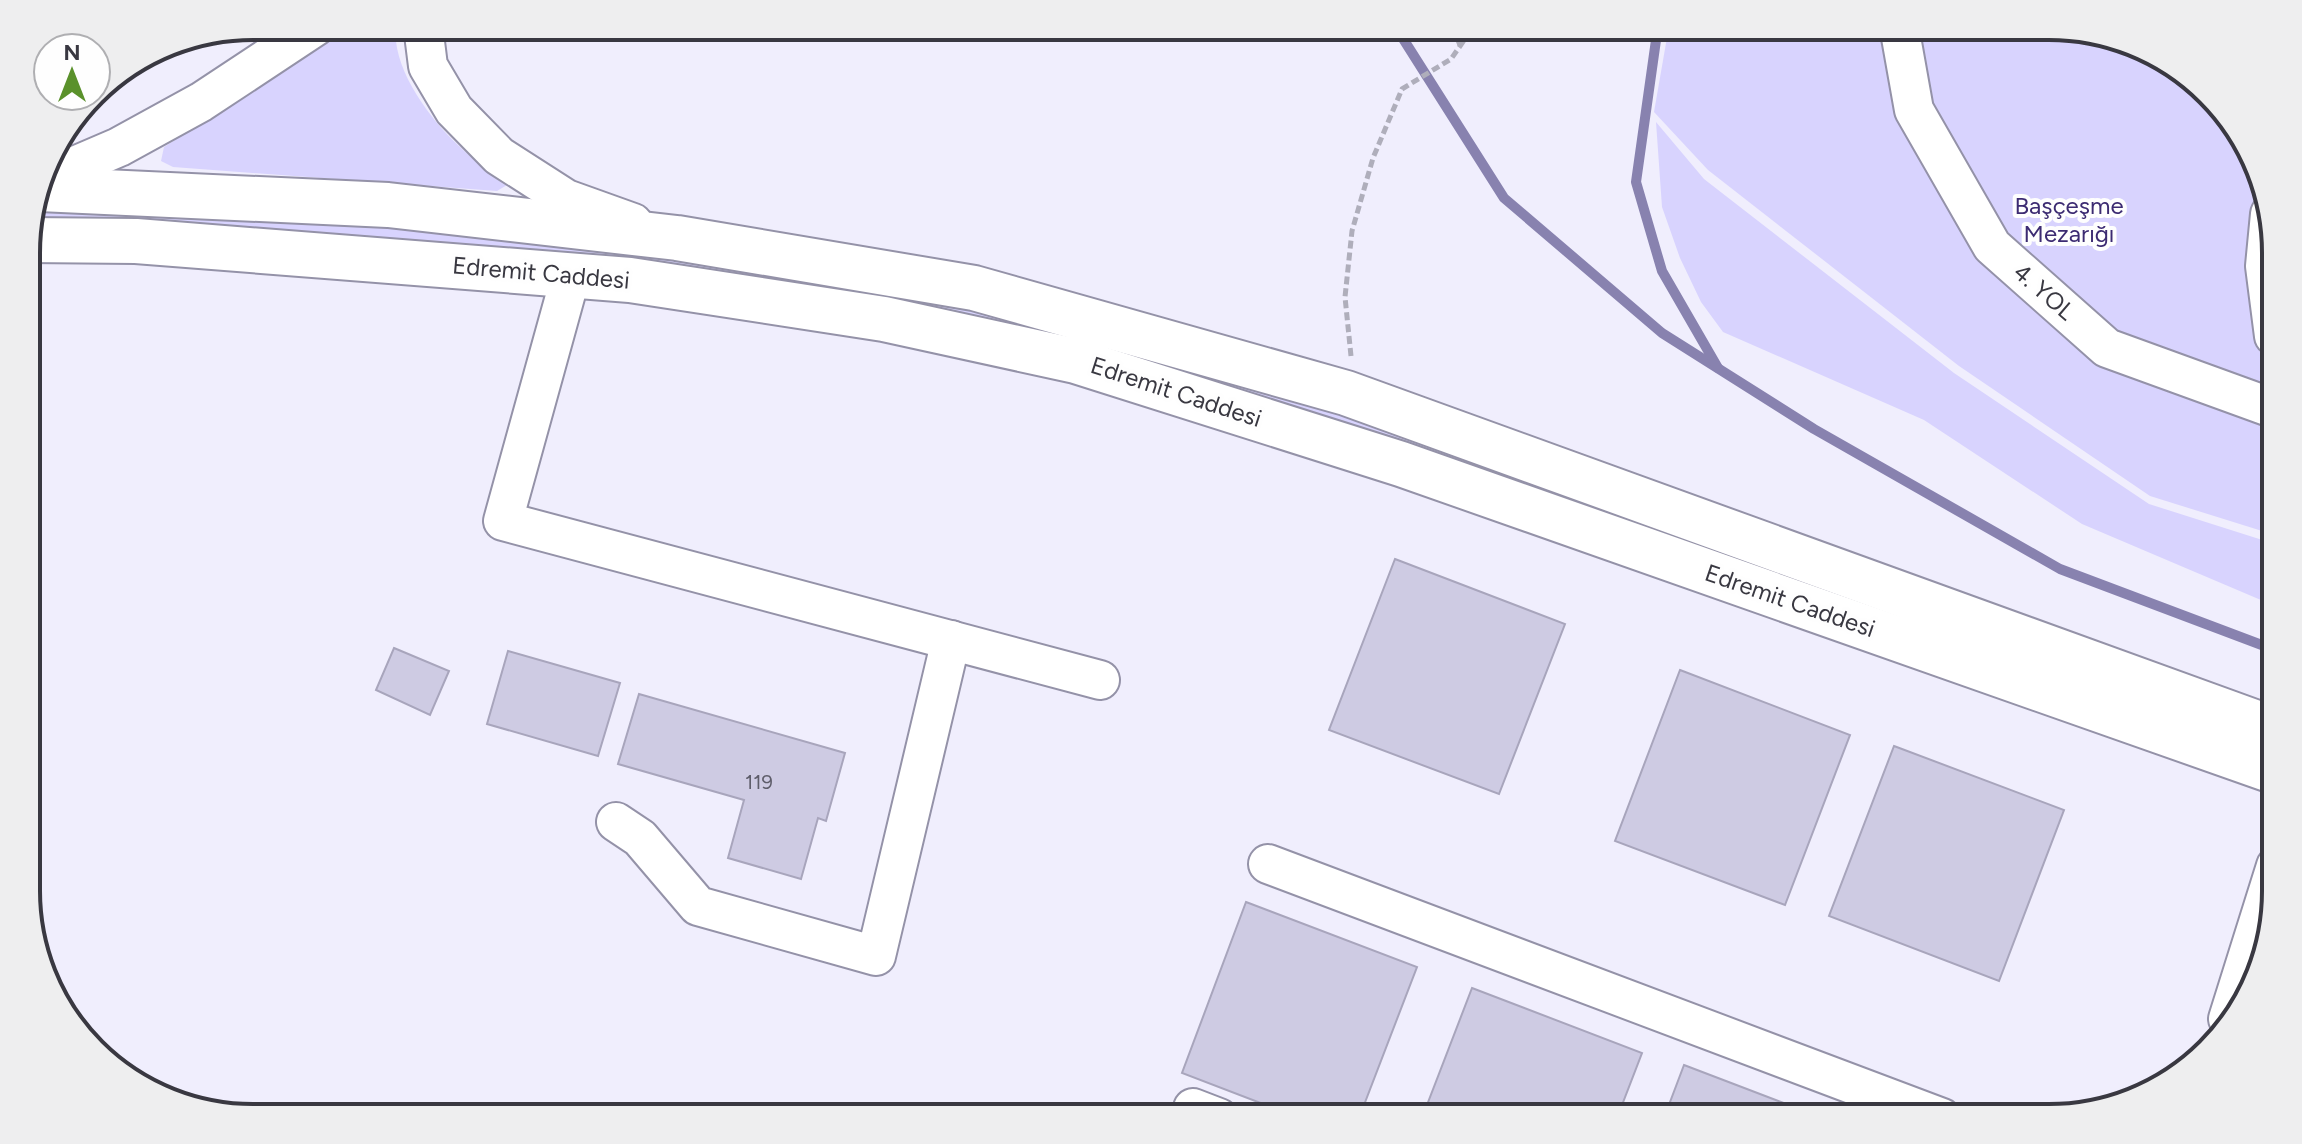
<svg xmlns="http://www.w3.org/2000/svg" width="2302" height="1144" viewBox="0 0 2302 1144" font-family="Figtree,sans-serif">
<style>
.green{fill:#d8d3fe}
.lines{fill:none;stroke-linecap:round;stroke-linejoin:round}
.stream{stroke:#8882af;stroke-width:10}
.building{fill:#cecbe3;stroke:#a8a5bc;stroke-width:2}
.minor-casing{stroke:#9492a8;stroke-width:42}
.highway-casing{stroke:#9492a8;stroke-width:48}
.path{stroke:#afaebb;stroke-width:5;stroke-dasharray:8 4;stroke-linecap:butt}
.minor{stroke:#fff;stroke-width:38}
.highway{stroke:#fff;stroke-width:44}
.labels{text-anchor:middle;stroke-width:8;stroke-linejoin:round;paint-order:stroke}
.number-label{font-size:20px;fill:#5e5d6a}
.park-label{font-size:24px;fill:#3c2b72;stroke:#fefefe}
.street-label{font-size:24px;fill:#393841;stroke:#fefefe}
.rim{fill:none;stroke:#393841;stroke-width:4}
</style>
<rect width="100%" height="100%" fill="#f0eefd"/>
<g class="green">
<path d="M342,26H396C391,67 429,118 458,145C473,160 490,172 507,185L497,191L173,167L161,161L164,147L290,66Z"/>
<path d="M1669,26H2049L2149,49L2229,115L2274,224L2275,535L2150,496L1959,366L1708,170L1654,112Z"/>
<path d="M1656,122L1704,179L1954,373L2149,504L2275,544V606L2082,524L1924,420L1723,332L1701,302L1680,258L1662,207Z"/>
<path d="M34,210L150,213L368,226L594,246L796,274L981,312L1268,388L2276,749L1261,395L1100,351L31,221Z"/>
</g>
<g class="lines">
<g class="stream">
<path d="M1395,26L1504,198L1662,333L1814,429L2060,569L2275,650"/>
<path d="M1658,26L1636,182L1662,271L1718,368"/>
</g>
</g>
<g class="building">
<path d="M1395,559L1565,624L1499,794L1329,730Z"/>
<path d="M394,648L449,671L430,715L376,690Z"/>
<path d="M508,651L620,683L598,756L487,724Z"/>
<path d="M1680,670L1850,735L1785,905L1615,841Z"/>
<path d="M639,694L845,753L826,821L818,818L801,879L728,858L744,800L618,764Z"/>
<path d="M1894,746L2064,810L1999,981L1829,916Z"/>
<path d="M1246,902L1417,967L1359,1118H1300L1182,1073Z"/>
<path d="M1472,988L1642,1053L1617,1118H1422Z"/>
<path d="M1684,1065L1823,1118H1664Z"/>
</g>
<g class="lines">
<g class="minor-casing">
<g id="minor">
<path d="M423,26L428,66L454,110L499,156L566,199L633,223"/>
<path d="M1899,26L1914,110L1992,246L2107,348L2275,409"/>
<path d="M42,180L119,147L201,102L316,26"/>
<path d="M2270,214L2265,266L2274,336"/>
<path d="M571,275L503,521L1100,680"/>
<path d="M616,822L640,838L698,906L876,956L951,640"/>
<path d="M1268,864L1942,1118"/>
<path d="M2228,1019L2276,866"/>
<path d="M1193,1108L1219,1118"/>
</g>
</g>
<g class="highway-casing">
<g id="highway">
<path d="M40,189L388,205L677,238L974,288L1346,393L2276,730"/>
<path d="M27,240L136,241L630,280L884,319L1076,361L1401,464L2276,772"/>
</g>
</g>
<g class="path">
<path d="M1452,26L1460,45"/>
<path d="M1351,356L1345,297L1352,231L1373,158L1402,89L1451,59L1474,26"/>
</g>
<use href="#minor" class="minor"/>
<use href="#highway" class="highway"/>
</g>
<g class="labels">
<g class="number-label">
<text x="759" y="789">119</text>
</g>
<g class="park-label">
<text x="2069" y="214">Başçeşme<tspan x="2069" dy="28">Mezarığı</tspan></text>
</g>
<g class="street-label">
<text transform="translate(541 273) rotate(5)" y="8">Edremit Caddesi</text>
<text transform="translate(2044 292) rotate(41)" y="8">4. YOL</text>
<text transform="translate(1176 392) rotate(18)" y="8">Edremit Caddesi</text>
<text transform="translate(1790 601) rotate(19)" y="8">Edremit Caddesi</text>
</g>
</g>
<path d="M0 0H2302V1144H0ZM253 40H2049A213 213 0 0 1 2262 253V891A213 213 0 0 1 2049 1104H253A213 213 0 0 1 40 891V253A213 213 0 0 1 253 40Z" fill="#eeeeef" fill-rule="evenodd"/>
<path class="rim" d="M253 40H2049A213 213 0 0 1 2262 253V891A213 213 0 0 1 2049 1104H253A213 213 0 0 1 40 891V253A213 213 0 0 1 253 40Z"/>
<g transform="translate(72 72)"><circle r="38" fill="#fefefe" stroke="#afafb2" stroke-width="2"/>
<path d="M0-6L14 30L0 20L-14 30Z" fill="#5a912b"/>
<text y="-12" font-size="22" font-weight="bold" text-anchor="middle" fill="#393841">N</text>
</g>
</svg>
